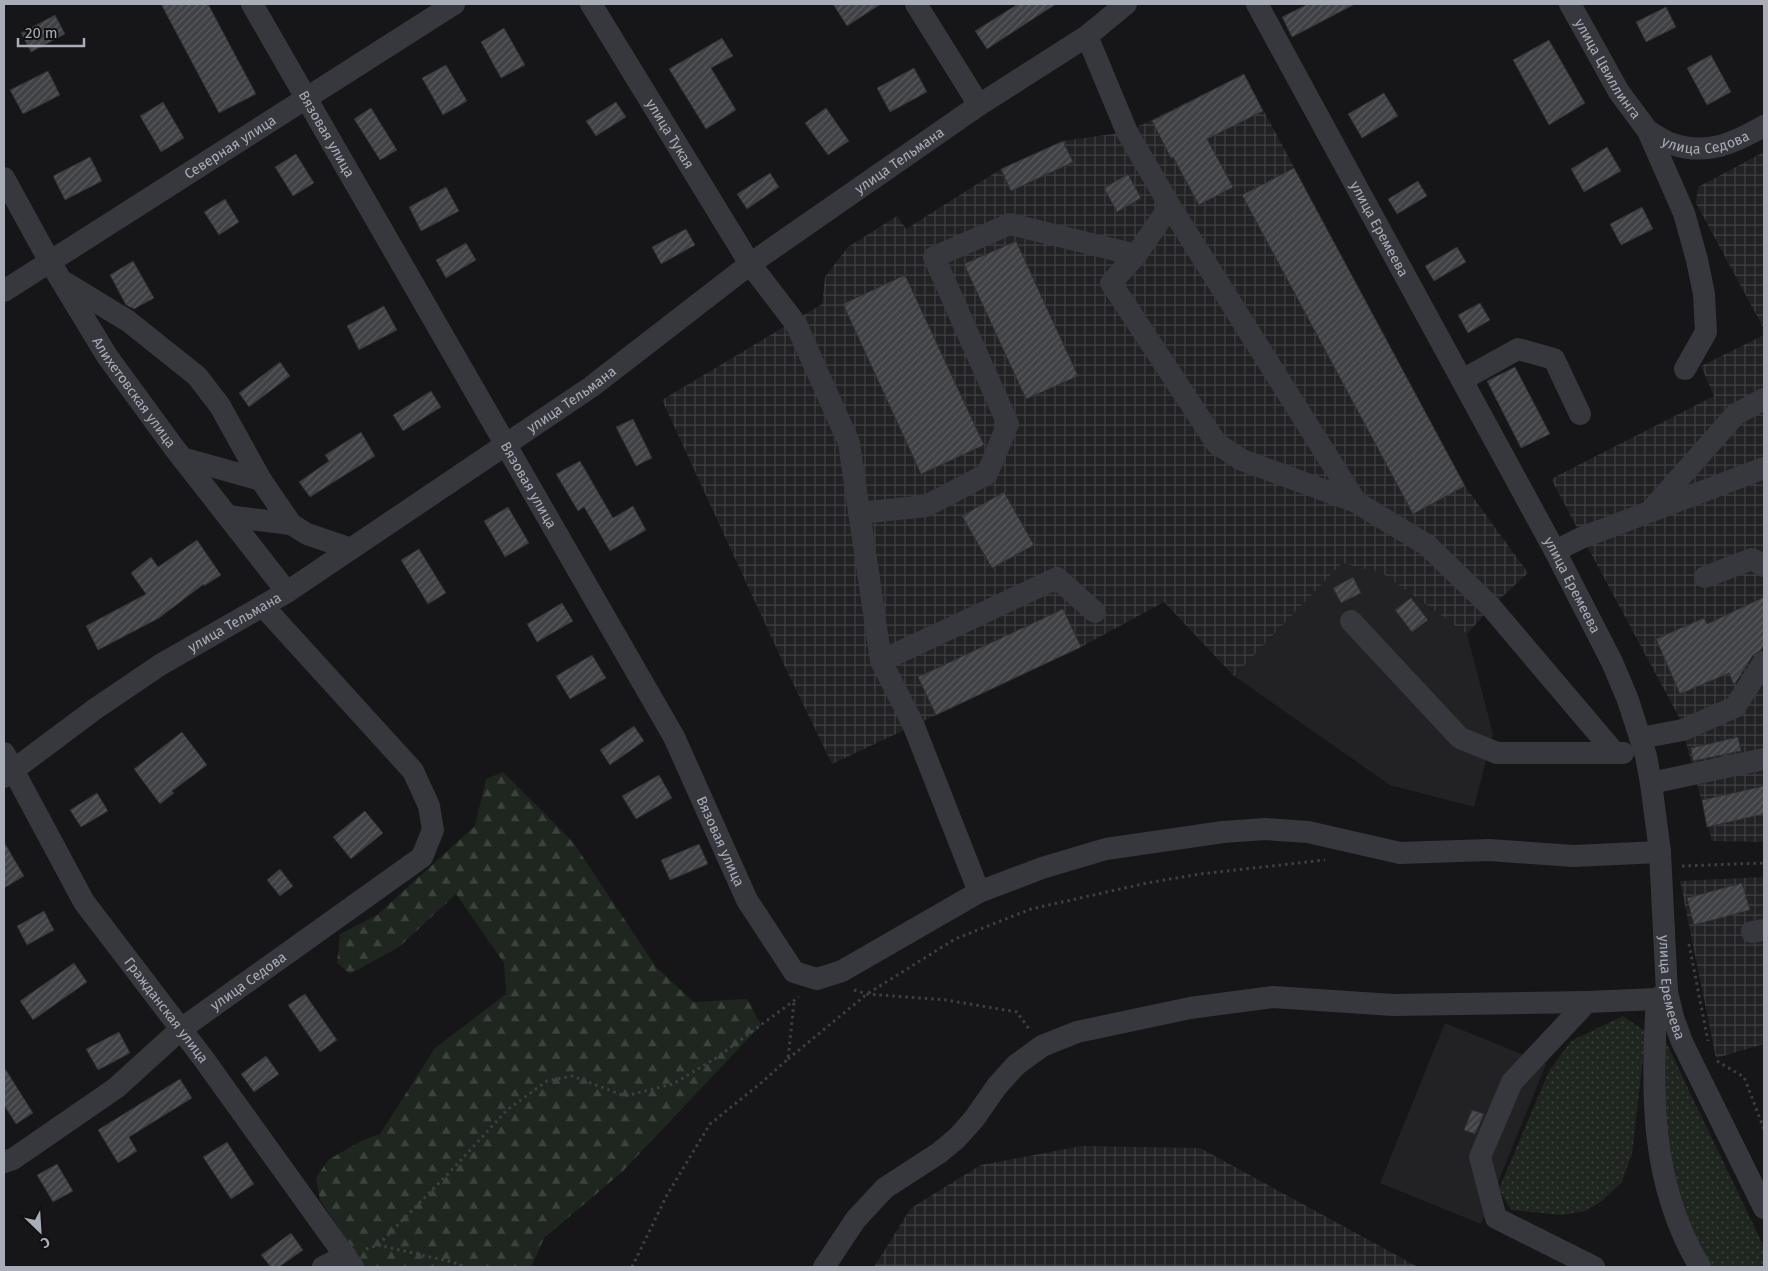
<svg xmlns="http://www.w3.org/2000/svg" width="1768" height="1271" viewBox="0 0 1768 1271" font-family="'Fira Sans',sans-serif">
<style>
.built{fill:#222225}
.industrial{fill:url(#industrial-grid)}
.grass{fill:url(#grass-dots)}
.forest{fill:url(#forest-firs)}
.building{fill:url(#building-hatch);stroke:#303034}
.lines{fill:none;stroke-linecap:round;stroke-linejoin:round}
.path{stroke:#3d3f44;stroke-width:3;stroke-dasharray:2.5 4;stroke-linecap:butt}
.minor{stroke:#37383d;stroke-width:22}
.labels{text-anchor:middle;stroke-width:4;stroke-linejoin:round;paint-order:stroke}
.street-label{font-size:14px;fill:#a8adb8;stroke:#111113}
</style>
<defs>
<pattern id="industrial-grid" width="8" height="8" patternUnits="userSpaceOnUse" patternTransform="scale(1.25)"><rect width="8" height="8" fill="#222225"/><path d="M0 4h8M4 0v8" fill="none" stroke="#3f3f43"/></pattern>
<pattern id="grass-dots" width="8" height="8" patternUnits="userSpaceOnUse" patternTransform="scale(1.25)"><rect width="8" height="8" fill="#1e261f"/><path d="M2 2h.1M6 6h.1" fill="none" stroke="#3c433d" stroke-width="1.8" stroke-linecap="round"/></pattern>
<pattern id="forest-firs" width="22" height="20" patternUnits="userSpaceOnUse" patternTransform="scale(1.25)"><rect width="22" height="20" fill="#1e261f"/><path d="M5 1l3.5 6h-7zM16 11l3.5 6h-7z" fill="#3c433d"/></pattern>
<pattern id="building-hatch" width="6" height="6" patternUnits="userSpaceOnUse" patternTransform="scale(1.25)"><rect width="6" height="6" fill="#404145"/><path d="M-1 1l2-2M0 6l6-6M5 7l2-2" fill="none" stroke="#595a5e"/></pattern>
</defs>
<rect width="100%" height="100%" fill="#161618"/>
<g class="built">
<path d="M1342,562L1382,573L1467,634L1493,734L1474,807L1390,785L1234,676Z"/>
<path d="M1445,1023L1546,1064L1481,1224L1380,1183Z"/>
</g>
<g class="industrial">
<path d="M1244,74L1465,486L1528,573L1491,607L1467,634L1382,573L1342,563L1234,676L1164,602L1081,647L832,764L785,667L662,400L822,304L825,277L848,247L897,216L906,229L1001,169L1063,141L1127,132Z"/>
<path d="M1764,152V329L1696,203L1698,187Z"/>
<path d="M1764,335V842L1712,841L1680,719L1551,479L1714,396L1701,366Z"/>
<path d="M1764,877V1044L1716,1058L1680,881Z"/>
<path d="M1082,1146L1200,1148L1418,1267H874L911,1208L981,1165Z"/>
</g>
<g class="grass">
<path d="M1623,1016L1646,1032L1632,1154L1622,1182L1602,1201L1585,1211L1562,1215L1511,1210L1499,1189L1549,1071L1571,1041Z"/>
<path d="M1664,1038L1764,1247V1267H1709L1681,1218L1661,1133Z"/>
</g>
<path class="forest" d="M503,772L573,842L656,967L694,1002L747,999L761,1025L622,1172L544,1238L531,1267H365L320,1200L316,1178L328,1160L363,1140L380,1134L435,1048L506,994L504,963L456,894L399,947L350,974L337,963L340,934L377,915L475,826L486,779Z"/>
<g class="building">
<path d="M161,4H208L256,94L219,113Z"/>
<path d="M833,4H881L847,26Z"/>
<path d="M1018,4H1056L987,49L975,31Z"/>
<path d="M1308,4H1355L1292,37L1282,17Z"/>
<path d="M1666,7L1676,27L1646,42L1636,22Z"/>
<path d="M55,15L65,34L31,52L21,33Z"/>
<path d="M504,28L525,65L501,78L481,42Z"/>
<path d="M722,38L733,56L711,68L736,110L706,129L669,69Z"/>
<path d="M1549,40L1585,103L1549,125L1513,60Z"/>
<path d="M1711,55L1731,92L1707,105L1687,68Z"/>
<path d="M446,65L467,101L443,115L422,78Z"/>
<path d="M914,68L927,92L890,112L877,88Z"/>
<path d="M48,71L60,95L23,114L10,90Z"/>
<path d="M1244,74L1263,111L1207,139L1233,187L1199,205L1173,157L1171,158L1152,121Z"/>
<path d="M1384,93L1398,116L1362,138L1348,114Z"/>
<path d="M163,102L184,138L161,152L140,116Z"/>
<path d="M616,102L626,117L596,136L586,121Z"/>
<path d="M371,108L397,150L380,160L354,119Z"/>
<path d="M826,108L849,141L828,155L805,123Z"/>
<path d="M1063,141L1073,162L1011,191L1001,169Z"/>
<path d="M1607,147L1621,171L1584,192L1571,169Z"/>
<path d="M296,154L314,183L293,196L275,167Z"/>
<path d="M90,157L102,181L65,200L53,176Z"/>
<path d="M1294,168L1465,486L1413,514L1242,195Z"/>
<path d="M770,173L779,187L747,209L737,194Z"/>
<path d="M1128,174L1141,198L1117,212L1104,188Z"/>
<path d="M1418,181L1427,196L1397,214L1388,199Z"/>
<path d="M446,187L459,211L421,231L409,207Z"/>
<path d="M225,199L239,222L219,235L204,212Z"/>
<path d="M1642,207L1653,229L1621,245L1610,224Z"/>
<path d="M686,229L695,245L661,264L652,247Z"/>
<path d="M1016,241L1078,376L1026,399L964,264Z"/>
<path d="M466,243L476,260L446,278L436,260Z"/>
<path d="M1457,247L1466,262L1434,281L1425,266Z"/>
<path d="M133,261L154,298L134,309L126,305L110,275Z"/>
<path d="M905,275L984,445L921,474L843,304Z"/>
<path d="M1480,303L1490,320L1468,333L1458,315Z"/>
<path d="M384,306L397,330L359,350L347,326Z"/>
<path d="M280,362L290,376L249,407L239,393Z"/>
<path d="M1515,367L1550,434L1521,448L1487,381Z"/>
<path d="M431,391L441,407L403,431L393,415Z"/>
<path d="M633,419L652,458L636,466L616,427Z"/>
<path d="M361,432L375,456L310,497L299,482L329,461L325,455Z"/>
<path d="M580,461L613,518L633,506L646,530L610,551L584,507L578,511L556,474Z"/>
<path d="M1004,492L1034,545L992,568L962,516Z"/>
<path d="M508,507L529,543L505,557L484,521Z"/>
<path d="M197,540L221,575L204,586V584L159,618L98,650L86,626L146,594L131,573L151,557L158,567Z"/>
<path d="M419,549L446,593L428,604L401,560Z"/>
<path d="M1353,577L1361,593L1341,603L1333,588Z"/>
<path d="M1764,597V644L1761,650L1753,655L1734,685L1729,673L1680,694L1656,639L1704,618L1707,624Z"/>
<path d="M1411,598L1428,620L1412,632L1395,610Z"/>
<path d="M562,603L573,621L537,642L527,624Z"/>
<path d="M1063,609L1081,647L936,715L918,677Z"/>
<path d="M592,655L606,678L570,699L556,676Z"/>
<path d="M634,726L644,741L610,765L600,750Z"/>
<path d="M182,732L207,765L172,791L174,793L160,804L134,769Z"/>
<path d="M1738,737L1741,751L1693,761L1691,748Z"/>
<path d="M659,775L672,798L636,819L622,796Z"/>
<path d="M1764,786V814L1707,827L1702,800Z"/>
<path d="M97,793L108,811L81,827L70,810Z"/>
<path d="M365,811L383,833L351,859L333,837Z"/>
<path d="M4,842L24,876L4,888Z"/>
<path d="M699,844L708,864L670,880L661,860Z"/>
<path d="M280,869L293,886L280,896L267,880Z"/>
<path d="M1742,883L1750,910L1694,925L1687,898Z"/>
<path d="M44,911L54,930L27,945L17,926Z"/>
<path d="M74,963L87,982L33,1020L20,1001Z"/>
<path d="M305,994L337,1040L320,1052L288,1005Z"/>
<path d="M119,1032L130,1053L98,1070L86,1049Z"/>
<path d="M266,1056L279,1074L254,1092L241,1074Z"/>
<path d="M4,1067L33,1113L16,1124L4,1105Z"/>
<path d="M180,1079L192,1098L129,1137L137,1151L118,1163L98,1130Z"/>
<path d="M1472,1110L1484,1114L1475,1134L1464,1130Z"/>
<path d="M227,1142L254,1184L231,1199L203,1157Z"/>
<path d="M57,1164L73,1191L53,1202L37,1175Z"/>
<path d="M291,1233L303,1250L279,1267H271L261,1255Z"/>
</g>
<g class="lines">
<g class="path">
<path d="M1682,866L1764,863"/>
<path d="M1689,944L1708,1041"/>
<path d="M854,990L867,994L946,1000L1017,1012L1029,1029"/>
<path d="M788,1059L867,994L955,939L1031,909L1147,883L1200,874L1325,860"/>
<path d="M1717,1061L1744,1077L1764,1129"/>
<path d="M378,1245L452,1262L466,1267"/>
<path d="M366,1249L378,1245L448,1174L507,1110L547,1081L572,1076L625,1096L673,1084L716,1058L799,997"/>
<path d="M632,1267L667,1195L710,1124L761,1083L788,1059L794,1002"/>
</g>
<g class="minor">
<path id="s1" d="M252,4L674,737L747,900L794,972L817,979L842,971L979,892L1042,868L1106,849L1223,832L1265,829L1308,832L1400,853L1489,850L1573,856L1660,852"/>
<path id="s2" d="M591,4L750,264L796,324L849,443L881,661L913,724L979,892"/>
<path d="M916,4L979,105"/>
<path id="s3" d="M1257,4L1555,551L1612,662L1628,700L1646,756L1651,783L1660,852L1667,992L1673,1017L1682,1042L1764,1208"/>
<path id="s4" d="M1570,4L1619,92L1648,131L1684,213L1697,260L1704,294L1706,332L1685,369"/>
<path d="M1087,36L1127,132L1170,206L1356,502L1427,545L1491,607L1614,752"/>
<path id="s5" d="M1648,131C1656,135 1664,142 1672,144C1707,156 1734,143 1764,126"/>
<path id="s6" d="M4,178L50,262L107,356L175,449L287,592"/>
<path d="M1170,206L1136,255L1111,283L1217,444L1242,460L1356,502"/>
<path d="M64,282L128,321L197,376L220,406L261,480L291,524L307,534L351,549"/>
<path id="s7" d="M4,291L454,4"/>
<path d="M1462,380L1518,349L1554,359L1580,414"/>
<path d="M182,458L261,480"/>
<path d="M1652,509L1736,414L1764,399"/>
<path d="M859,513L926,506L987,474L1008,424L934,257L1010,224L1136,255"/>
<path d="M228,516L291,524"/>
<path d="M1555,551L1581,538L1764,468"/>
<path d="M1705,577L1752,559L1764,566"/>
<path d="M1351,621L1460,738L1497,753H1623"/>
<path d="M881,661L1057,578L1095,612"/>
<path d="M1640,738L1683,730L1735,707L1764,662"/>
<path id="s8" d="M4,753L84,902L203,1058L353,1267"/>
<path id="s9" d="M4,777L95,709L160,665L287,592L591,387L750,264L979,105L1087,36L1126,4"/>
<path d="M1651,783L1764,759"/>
<path d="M1752,932L1764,930"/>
<path d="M1667,992L1657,999C1651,1092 1650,1184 1700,1267"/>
<path id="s10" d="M4,1162L13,1159L116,1088L181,1029L422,857L433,830L429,806L413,771L263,606"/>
<path d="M323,1267L346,1256"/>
<path d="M824,1267L856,1219L885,1188L939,1153L957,1138L974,1119L997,1086L1016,1065L1042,1046L1077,1032L1190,1008L1273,997L1393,1005L1587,1002"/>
<path d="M1594,1267L1496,1218L1480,1157L1512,1082L1587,1002L1657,999"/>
</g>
</g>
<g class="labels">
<g class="street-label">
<text dy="5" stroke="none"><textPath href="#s4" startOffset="75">улица Цвиллинга</textPath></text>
<text dy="5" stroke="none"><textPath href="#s1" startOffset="150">Вязовая улица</textPath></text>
<text dy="5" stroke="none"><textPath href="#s2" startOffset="152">улица Тукая</textPath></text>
<text dy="5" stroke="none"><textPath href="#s5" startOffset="62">улица Седова</textPath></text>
<text dy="5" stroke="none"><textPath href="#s7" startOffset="268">Северная улица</textPath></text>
<text dy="5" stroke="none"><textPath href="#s9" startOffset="1088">улица Тельмана</textPath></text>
<text dy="5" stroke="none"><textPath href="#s3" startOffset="256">улица Еремеева</textPath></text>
<text dy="5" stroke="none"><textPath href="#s6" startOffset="251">Алихетовская улица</textPath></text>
<text dy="5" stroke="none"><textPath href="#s9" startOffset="682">улица Тельмана</textPath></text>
<text dy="5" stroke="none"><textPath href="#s1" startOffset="555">Вязовая улица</textPath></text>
<text dy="5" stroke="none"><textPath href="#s3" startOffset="661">улица Еремеева</textPath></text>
<text dy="5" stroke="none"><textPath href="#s9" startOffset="278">улица Тельмана</textPath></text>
<text dy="5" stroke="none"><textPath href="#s1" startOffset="960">Вязовая улица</textPath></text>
<text dy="5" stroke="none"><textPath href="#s10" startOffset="305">улица Седова</textPath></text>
<text dy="5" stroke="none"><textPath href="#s3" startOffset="1081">улица Еремеева</textPath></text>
<text dy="5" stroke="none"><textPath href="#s8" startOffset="305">Гражданская улица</textPath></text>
</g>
</g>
<rect width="1768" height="1271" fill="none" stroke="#a8adb8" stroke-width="10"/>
<g transform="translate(40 1231) rotate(155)" stroke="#111113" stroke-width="4" paint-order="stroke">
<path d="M0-4L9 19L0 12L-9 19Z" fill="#a8adb8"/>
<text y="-8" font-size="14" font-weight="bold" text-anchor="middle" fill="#a8adb8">С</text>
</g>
<path d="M18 38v8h66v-8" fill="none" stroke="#a8adb8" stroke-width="2.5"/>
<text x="25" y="38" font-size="15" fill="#a8adb8" stroke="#111113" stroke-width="4" paint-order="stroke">20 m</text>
</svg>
